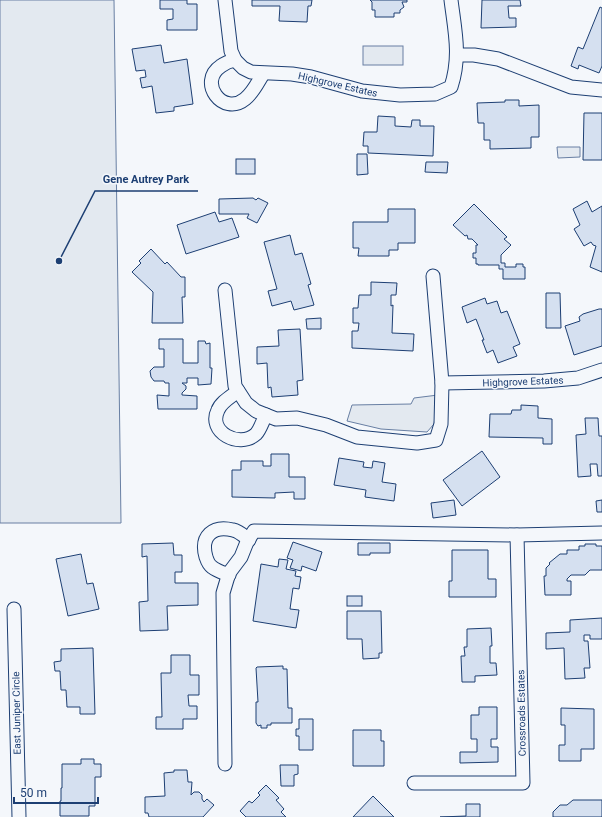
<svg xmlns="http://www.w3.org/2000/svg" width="602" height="817" viewBox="0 0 602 817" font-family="Roboto,sans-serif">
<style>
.green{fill:#e3e9f0;stroke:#687fa3}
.building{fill:#d5e0f0;stroke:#1d3f73}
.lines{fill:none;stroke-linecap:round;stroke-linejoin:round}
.minor-casing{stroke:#1d3f73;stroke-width:15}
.minor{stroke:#f4f7fb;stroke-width:13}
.labels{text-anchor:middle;stroke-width:3;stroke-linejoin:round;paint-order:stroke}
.street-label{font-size:10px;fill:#1d3f73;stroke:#f4f7fb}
.leader{fill:none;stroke:#1d3f73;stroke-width:1.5}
.callout-dot{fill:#1d3f73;stroke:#f4f7fb;stroke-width:1.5}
.callout-label{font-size:11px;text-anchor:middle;font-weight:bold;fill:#1d3f73;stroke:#f4f7fb;stroke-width:3;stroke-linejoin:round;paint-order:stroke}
</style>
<rect width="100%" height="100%" fill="#f4f7fb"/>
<g class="green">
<path d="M0,0H114L121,523H0Z"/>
<rect x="363" y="46" width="40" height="19"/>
<path d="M557,147H580V157L558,158Z"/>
<path d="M438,395L434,424L427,432L381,429L347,421L352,405L411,404L414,398Z"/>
</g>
<g class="building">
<path d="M160,0H187V4H197V30H167V20L173,19V9H160Z"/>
<path d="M252,0H312L311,6H308L307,22L279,21L280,6H252Z"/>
<path d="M370,0H407V2H402L404,7L400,10V13H394V17H375V10H372V2Z"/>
<path d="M482,0H520L521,6H508L509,18H516V27L481,28Z"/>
<path d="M600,7L602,8V66L599,73L579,65L578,69L571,66L578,47L583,49Z"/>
<path d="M161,45L164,63L187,59L193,104L174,107V111L156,113L152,86L142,88L140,78L146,77L145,70L136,71L132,49Z"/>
<path d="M505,100H519V106L539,105V137H531V148L490,149V140H484V123H478L477,103L505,102Z"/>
<path d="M584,113H602V160H583Z"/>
<path d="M378,116L395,117V126L411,127L412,120H420V126H434L433,156L368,153V146H363L364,132H377Z"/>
<path d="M357,154H367L368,174L357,175Z"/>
<rect x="236" y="159" width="19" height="15"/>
<path d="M426,162H448L447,173L425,172Z"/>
<path d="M253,198L256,200L258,198L268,203L257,223L247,218L249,214H219V199Z"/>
<path d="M587,201L592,212L602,206V272L590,267L596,246L593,245L591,242L584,246L574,229L580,225L573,209Z"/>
<path d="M474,204L507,237L504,239L511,245L501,255V263H505V267H516V264H523V267H525V279H503V269H499V265H478V264H476V258H473V253H476V245H478L472,239H468L467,235L465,236L453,225Z"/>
<path d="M388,209H415V243H398V250H389V256H358L359,248H353V222H388Z"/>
<path d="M215,212L219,222L232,218L239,237L186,254L177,225Z"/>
<path d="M290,235L295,255L302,253L311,284L308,285L314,305L294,310L291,301L272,306L268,291L277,289L264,242Z"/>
<path d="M151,249L165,264L167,262L181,277H185V297H182L183,323H152L153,292L132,272L141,263L139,261Z"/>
<path d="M371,282L397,283L396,295H391V306L393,305L392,333L414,334L413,351L352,348V331H358L359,323H353V308H358L359,295H371Z"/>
<path d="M546,293H560L561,328H546Z"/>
<path d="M485,298L487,304L497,301L501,313L507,311L520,344L513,347L517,356L498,363L493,350L487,353L482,340H484L476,319L467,323L462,307Z"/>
<path d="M599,309H602V346L574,355L565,326L580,321L579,317L583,314Z"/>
<path d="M321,318V329H307L306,319Z"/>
<path d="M300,329L303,380L297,381L298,395L272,397L271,387L268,388L267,363L257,364V347L279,346L278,330Z"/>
<path d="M159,339H183V363H198V341H205L206,344L210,343V368H212L211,384L198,385V378H187V383H182L186,386V389L182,393V395L197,396V409H158L157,395L169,396V383H165L164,381H154L151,377L150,371L154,367H164V349H159Z"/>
<path d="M521,405L538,406V418L552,419V444H543V438L489,437L490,414H511L512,410H521Z"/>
<path d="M585,418H598L599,436H602V476H598L597,464H590L591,476L578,477L576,435L586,434Z"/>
<path d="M482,451L500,477L462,506L443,480Z"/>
<path d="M271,454H289V477H305V499H294V492L275,493V498L232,497V470H241V461H263V466H271Z"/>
<path d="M339,458L364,462L363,467L372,468L373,461L385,463L382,482L396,484L394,501L365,497L366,490L334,485Z"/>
<path d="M454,500L456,515L433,518L431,503Z"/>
<path d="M602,500V512H597L596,501Z"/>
<path d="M293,542L322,552L316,571L302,566L301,571L290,568L293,560L287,558Z"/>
<path d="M173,543L174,555H182V572H175V583H198V605L167,606L168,630L140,631L139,602L148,601L147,556L142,557V544Z"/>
<path d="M358,543H390V553H370V555H358Z"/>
<path d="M585,544H596V546H602V570H590L585,575H571L567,579V581H571V595H545L544,576H546V568L550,564L549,563L560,554H567V550H579V546H585Z"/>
<path d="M452,550H488V579H496V597H449V581H452Z"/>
<path d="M81,554L87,584L93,583L99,609L68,616L56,559Z"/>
<path d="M279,559L288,560L286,569L296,571L295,576L301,577L299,589L293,588L290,609L299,610L296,628L253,621L261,564L278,567Z"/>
<rect x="347" y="596" width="15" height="10"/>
<path d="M347,611H381L382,653H379V658L363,659L362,639H347Z"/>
<path d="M602,618V639H590V635H584V641H588L590,668H584L585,678L565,679L564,648L546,649V633L570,632V620Z"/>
<path d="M491,628L492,646H490V663H496L497,675L475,676V682H462L461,656H465L464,647H467V629Z"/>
<path d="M93,648L95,714H80V707H67L66,690H61L60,671H55L54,662L61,661V649Z"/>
<path d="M171,655H190V675H199V695H188L189,706H197V719H183V729H156V717H162L161,673H171Z"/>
<path d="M283,666V669H287L288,708H292V723H271V725H267V728H261V725L258,726L256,723V702H258L256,668L257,667Z"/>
<path d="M479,707H497V739H491V747H498V762L460,763V752H477V739H471V715H479Z"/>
<path d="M561,708L594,709V749H581V761H559V745H565V725H561Z"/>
<path d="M299,719H313V750H299V736H296V729H299Z"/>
<path d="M353,730H381V741H384V766H353Z"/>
<path d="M81,759H94V764H101V777H95V806H89V816H60V801H61V788H62V764H81Z"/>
<path d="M280,765H298V774L294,775V786H281Z"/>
<path d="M174,770H187L188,782H192L191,795L194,792H199L202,795V799L204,802L207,799L214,805L203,817H149L148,813H145V797L165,796L164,773L174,772Z"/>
<path d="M266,785L279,798L276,800L284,809L281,812L286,817H246L240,811L249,801L252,803L260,795L258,793Z"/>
<path d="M373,796L394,817H353Z"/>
<path d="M573,800H602V817H553V812L560,805H567Z"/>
<path d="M466,804H480V817H440L466,816Z"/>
</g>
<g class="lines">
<g class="minor-casing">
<g id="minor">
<path d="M225,0L231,51L235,60L243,68L251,72L292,74L311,77L362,91L400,95L435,94L451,87C461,56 455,32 451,0"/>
<path d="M458,55H474L498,59L571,87L602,90"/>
<path d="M235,60C230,61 225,63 221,66C197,82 223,117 245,99C253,93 258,82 263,74"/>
<path d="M225,290L235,386L246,403L256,411L276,419L297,418L326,425L357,437L417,443L436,440L441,424L442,383L433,276"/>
<path d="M442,383L544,381L578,378L602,370"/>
<path d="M238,391C232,396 221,402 218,410C207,432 239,449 256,434C260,430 263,420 266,415"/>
<path d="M229,575C224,573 217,571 212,567C209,565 207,560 206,557C200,536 213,525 233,530C239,531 244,536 249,540"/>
<path d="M14,609L19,817"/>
<path d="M225,764L223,593L229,573L241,557L247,542L254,531L517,535L602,533"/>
<path d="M414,783H523L517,535"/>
</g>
</g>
<use href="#minor" class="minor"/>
</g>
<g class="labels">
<g class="street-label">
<text transform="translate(338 84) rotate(13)" y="4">Highgrove Estates</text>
<text transform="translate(523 381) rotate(-2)" y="4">Highgrove Estates</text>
<text transform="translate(16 713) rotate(-91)" y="4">East Juniper Circle</text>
<text transform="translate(521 713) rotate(-91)" y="4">Crossroads Estates</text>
</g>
</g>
<path class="leader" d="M59 261L95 191H198"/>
<circle class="callout-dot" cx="59" cy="261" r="4"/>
<g class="callout-label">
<text x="146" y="183">Gene Autrey Park</text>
</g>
<path d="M14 797v6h84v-6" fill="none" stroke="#1d3f73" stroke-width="2"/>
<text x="20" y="797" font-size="12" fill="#1d3f73" stroke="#f4f7fb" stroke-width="3" paint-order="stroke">50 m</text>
</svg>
